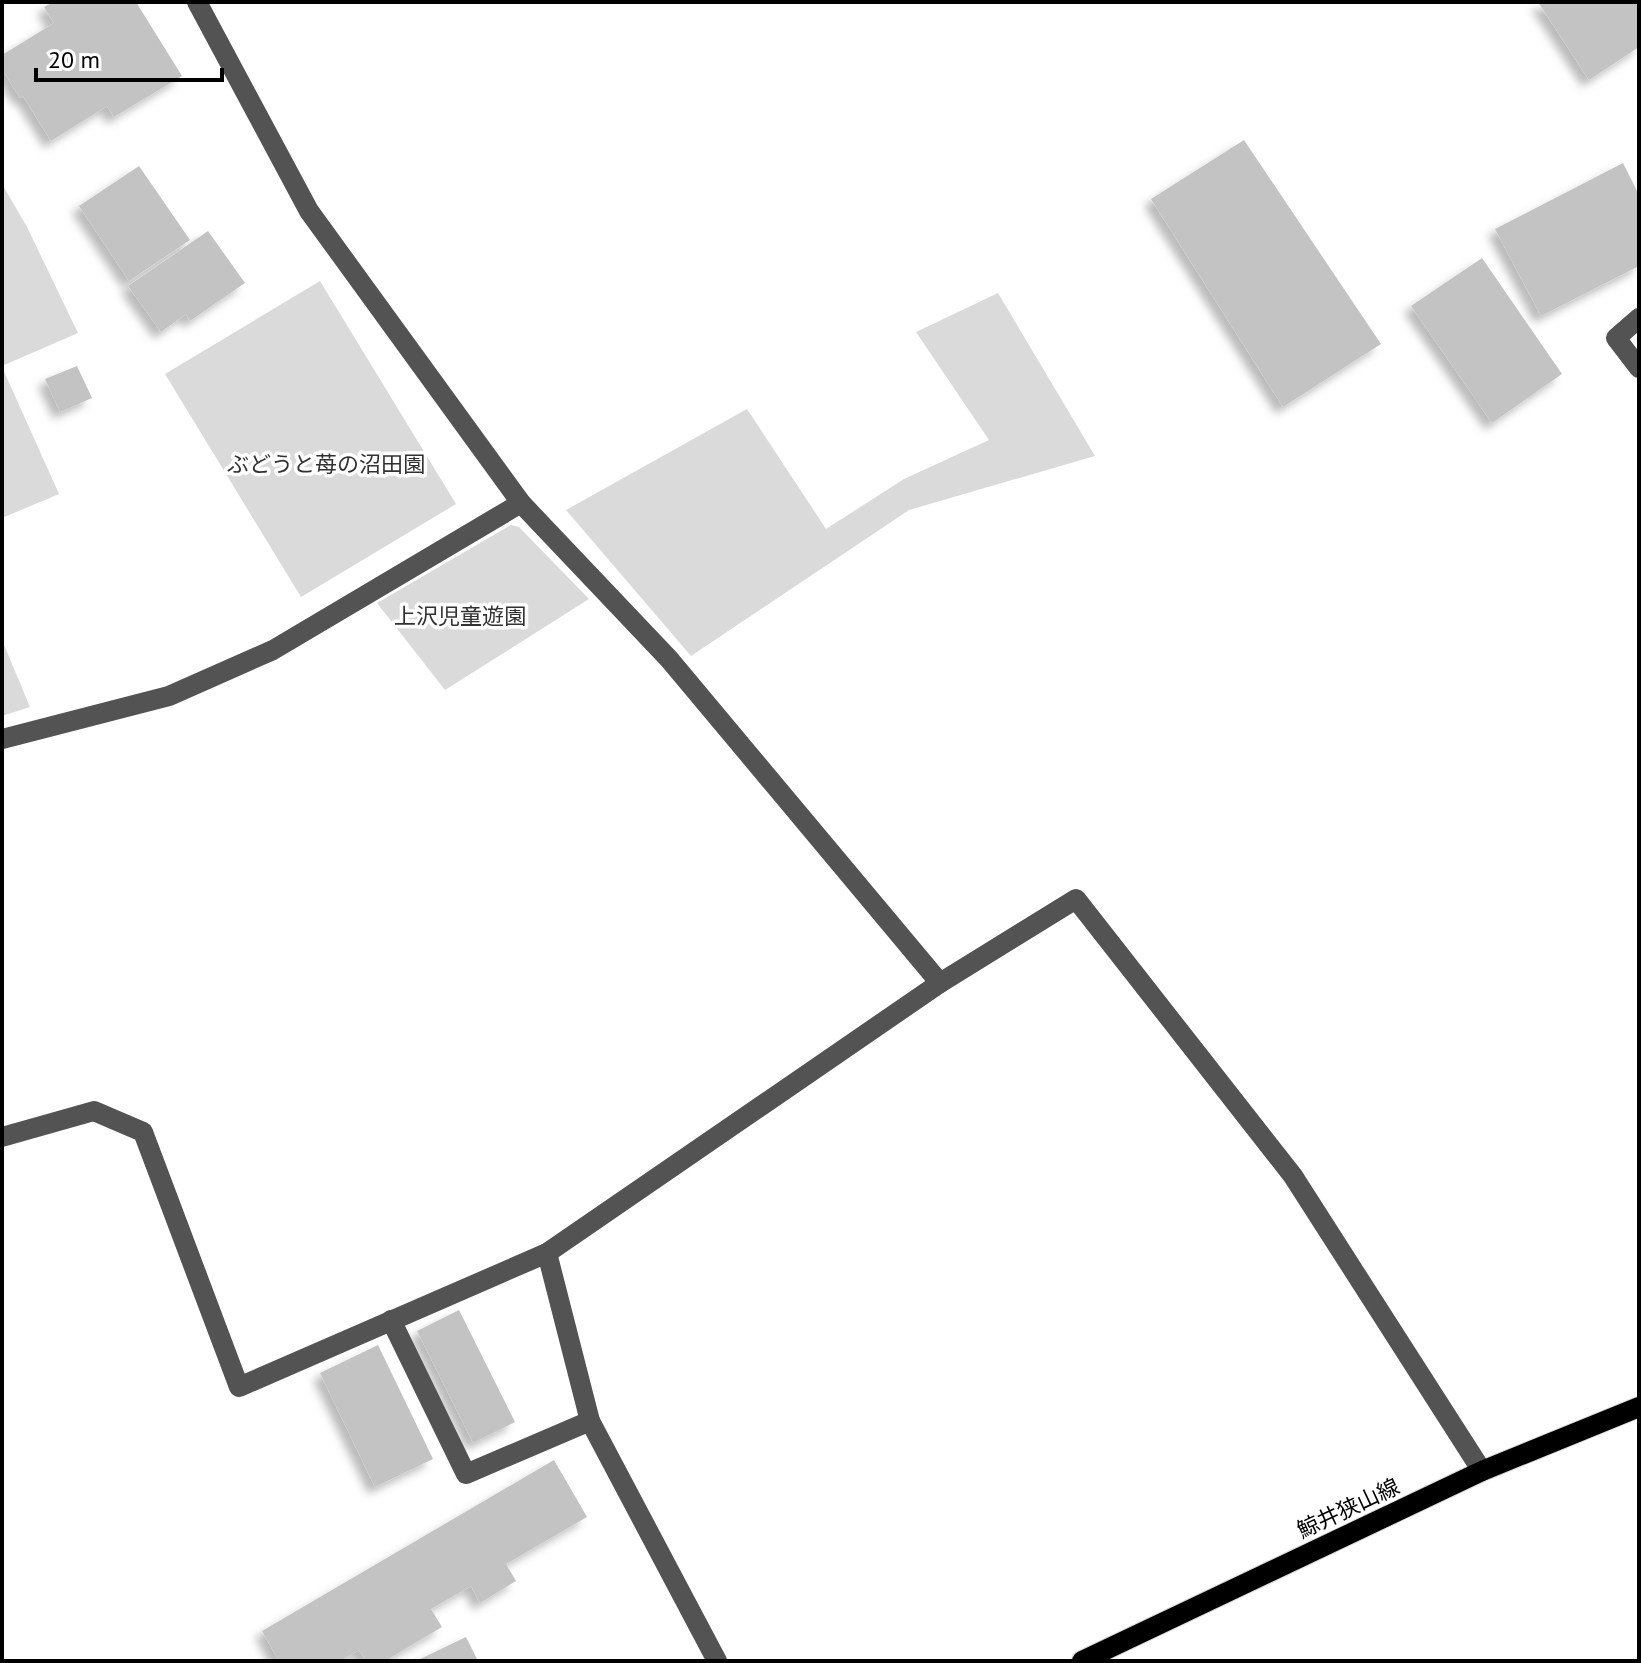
<svg xmlns="http://www.w3.org/2000/svg" width="1641" height="1663" viewBox="0 0 1641 1663" font-family="'PT Sans','Noto Sans JP',sans-serif">
<style>
.green{fill:#dadada}
.building{fill:#c3c3c3;filter:url(#shadow)}
.lines{fill:none;stroke-linecap:round;stroke-linejoin:round}
.major-casing{stroke:#dbdbdb;stroke-width:22}
.minor{stroke:#535353;stroke-width:20}
.major{stroke:#000;stroke-width:20}
.labels{text-anchor:middle;stroke-width:7;stroke-linejoin:round;paint-order:stroke}
.park-label{font-size:22px;fill:#313131;stroke:#fff}
.street-label{font-size:22px;fill:#000;stroke:#fff}
</style>
<defs>
<filter id="shadow"><feDropShadow dx="-7" dy="7" stdDeviation="4" flood-color="#0004"/></filter>
</defs>
<rect width="100%" height="100%" fill="#fff"/>
<g class="green">
<path d="M2,184L27,227L78,333L2,366Z"/>
<path d="M320,281L456,504L301,597L165,374Z"/>
<path d="M998,293L1095,456L909,510L691,656L566,510L747,409L826,529L904,479L989,440L916,332Z"/>
<path d="M2,367L59,494L2,518Z"/>
<path d="M511,525L519,527L589,599L445,690L377,603Z"/>
<path d="M2,640L30,707L2,716Z"/>
</g>
<g class="building">
<path d="M53,2H136L182,76L114,117L107,106L51,141L23,96L20,98L2,69V55L54,23L44,7Z"/>
<path d="M1538,2H1639V47L1589,80Z"/>
<path d="M1244,140L1381,344L1283,407L1151,199Z"/>
<path d="M1623,163L1639,195V266L1541,316L1495,229Z"/>
<path d="M139,166L190,240L129,281L79,206Z"/>
<path d="M208,231L245,283L190,321L186,314L161,332L128,286Z"/>
<path d="M1482,258L1562,374L1492,423L1411,306Z"/>
<path d="M77,366L92,398L60,412L45,379Z"/>
<path d="M459,1310L515,1422L473,1443L417,1331Z"/>
<path d="M378,1345L433,1459L375,1487L320,1373Z"/>
<path d="M554,1460L587,1517L506,1564L516,1581L480,1603L471,1586L431,1609L442,1627L385,1661H366L359,1650L340,1661H279L262,1631Z"/>
<path d="M466,1637L478,1661H416Z"/>
</g>
<g class="lines">
<g class="major-casing">
<path id="major" d="M1082,1661L1482,1471L1639,1407"/>
</g>
<g class="minor">
<path d="M197,2L309,211L521,503L669,659L940,983"/>
<path d="M1639,318L1616,338L1639,368"/>
<path d="M2,739L169,696L273,650L521,503"/>
<path d="M2,1137L94,1111L143,1132L239,1387L547,1253L940,983L1076,899L1293,1176L1482,1471"/>
<path d="M547,1253L590,1421"/>
<path d="M391,1320L466,1474L590,1421L717,1661"/>
</g>
<use href="#major" class="major"/>
</g>
<g class="labels">
<g class="park-label">
<text x="326" y="472">ぶどうと苺の沼田園</text>
<text x="460" y="624">上沢児童遊園</text>
</g>
<g class="street-label">
<text transform="translate(1348 1508) rotate(-25)" y="8">鯨井狭山線</text>
</g>
</g>
<rect width="1641" height="1663" fill="none" stroke="#000000" stroke-width="8"/>
<path d="M36 68v12h186v-12" fill="none" stroke="#000000" stroke-width="4"/>
<text x="48" y="68" font-size="24" fill="#000000" stroke="#ffffff" stroke-width="6" paint-order="stroke">20 m</text>
</svg>
